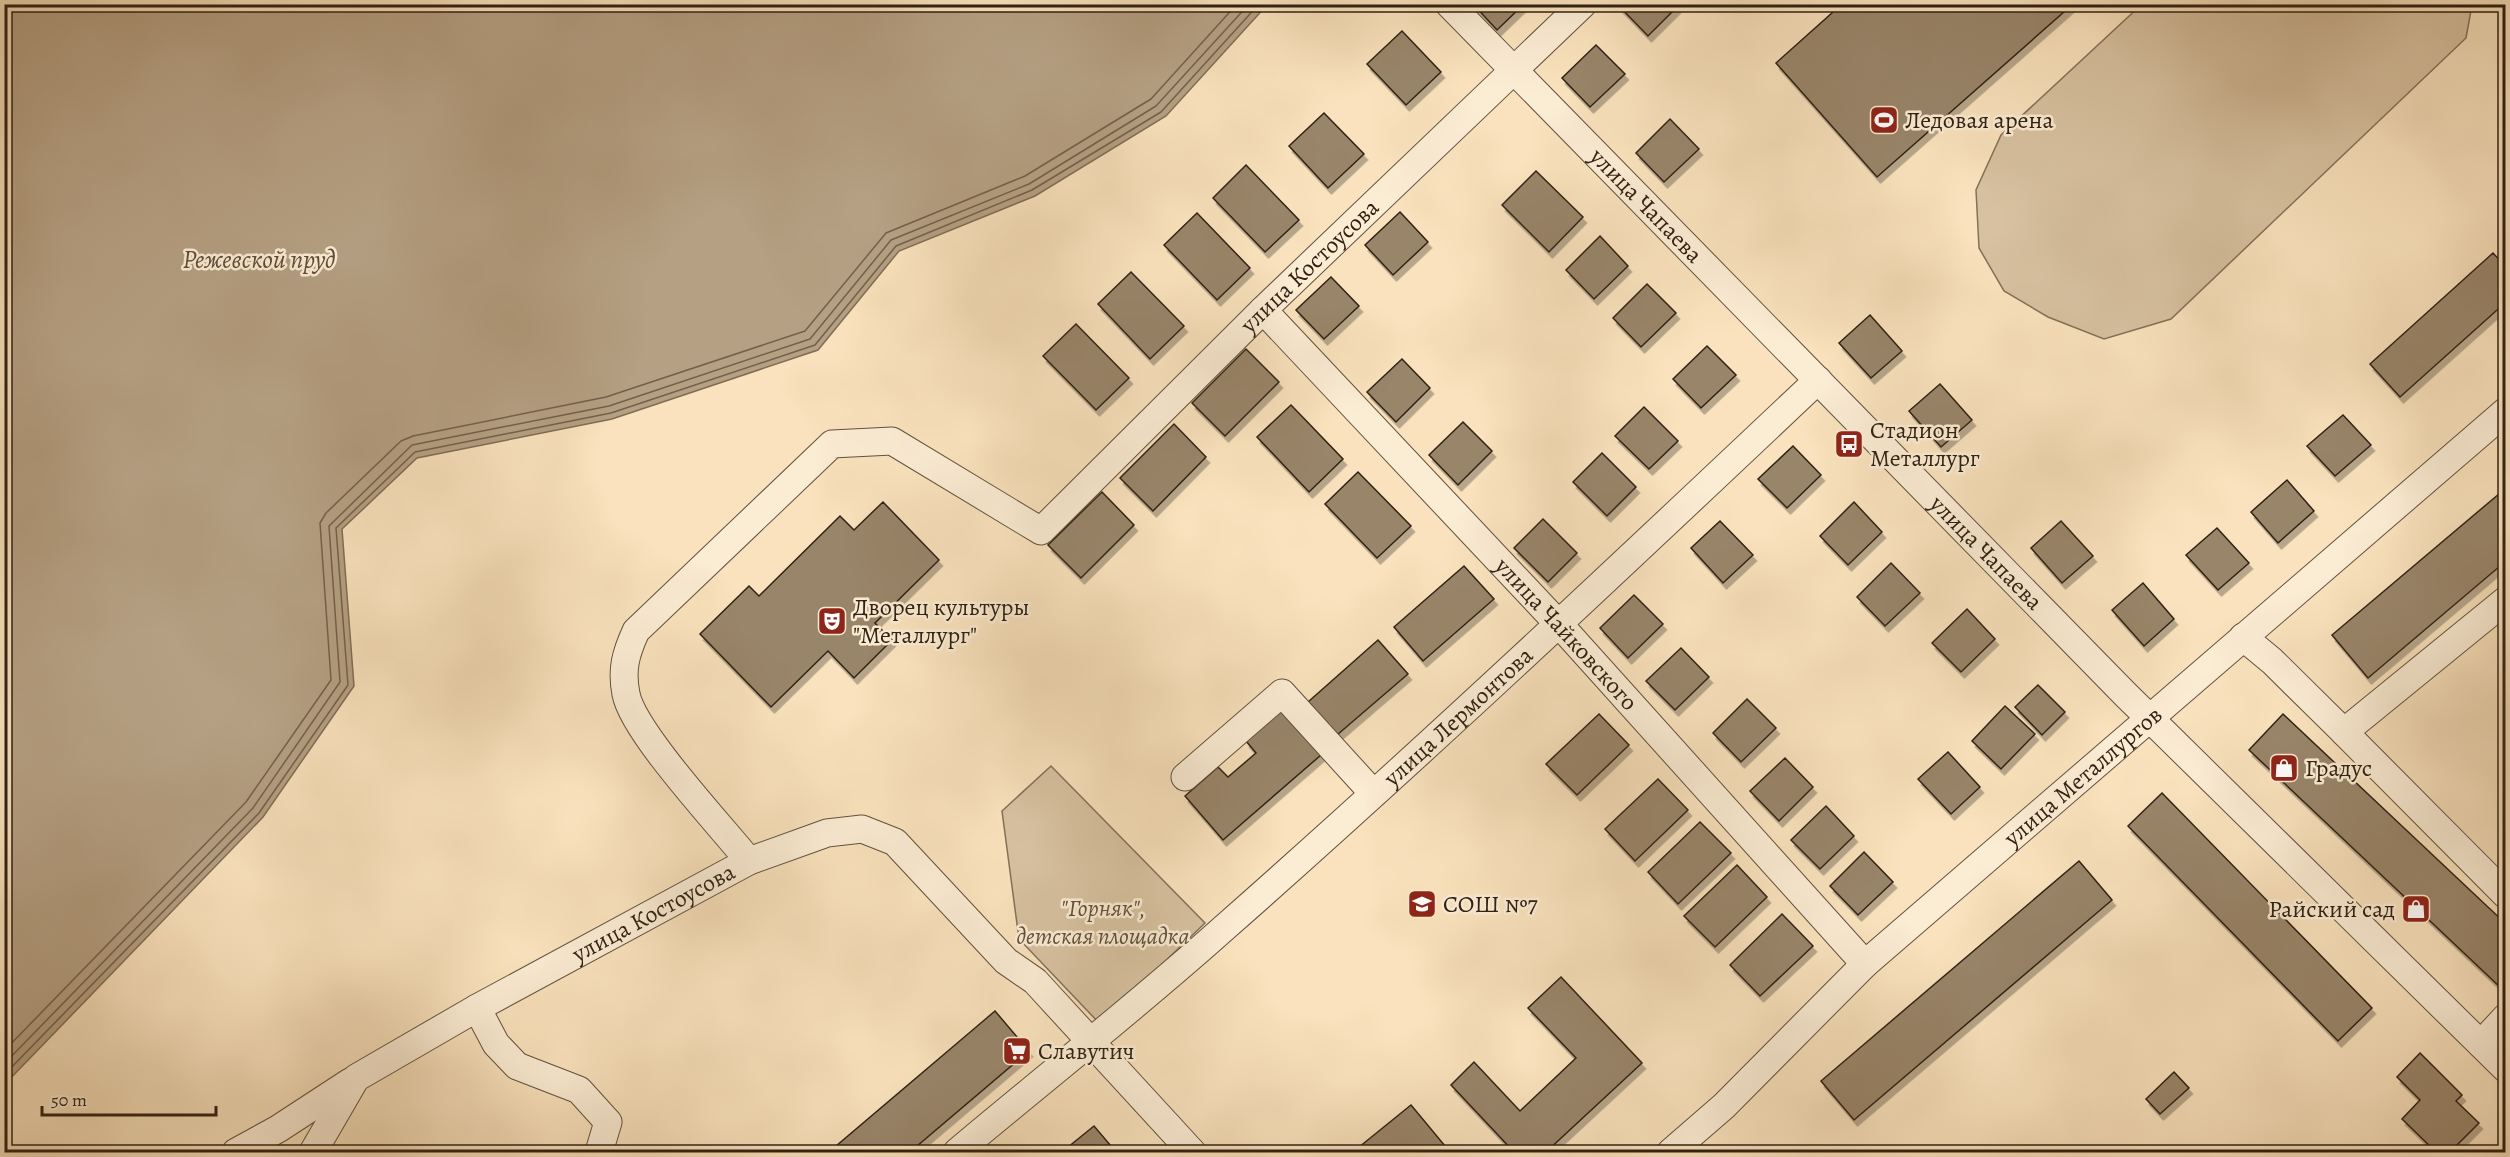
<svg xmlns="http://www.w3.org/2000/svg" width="2510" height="1157" viewBox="0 0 2510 1157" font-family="Alegreya,serif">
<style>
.green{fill:#d7c1a0;stroke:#84715a;stroke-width:1.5}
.water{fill:#b5a083;stroke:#806d56;stroke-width:1.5}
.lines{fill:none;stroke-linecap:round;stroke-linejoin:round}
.shore{stroke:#72604b;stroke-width:1.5}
.building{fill:#99856b;stroke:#302113;stroke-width:1.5;filter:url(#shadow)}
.minor-casing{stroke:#62513e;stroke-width:29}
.minor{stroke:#fbecd4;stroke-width:27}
.labels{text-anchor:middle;stroke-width:5;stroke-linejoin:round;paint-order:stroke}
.poi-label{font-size:24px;fill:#302113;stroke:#fbecd4;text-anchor:start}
.street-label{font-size:24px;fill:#302113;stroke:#fbecd4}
.park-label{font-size:24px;font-style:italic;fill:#62513d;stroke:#fbecd4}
.water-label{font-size:26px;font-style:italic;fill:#5f4d3a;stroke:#fbecd4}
</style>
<defs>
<filter id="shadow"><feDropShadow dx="3.5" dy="6" stdDeviation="0" flood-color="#0004"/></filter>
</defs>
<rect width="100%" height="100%" fill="#f9e2bd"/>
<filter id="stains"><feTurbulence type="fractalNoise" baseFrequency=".00333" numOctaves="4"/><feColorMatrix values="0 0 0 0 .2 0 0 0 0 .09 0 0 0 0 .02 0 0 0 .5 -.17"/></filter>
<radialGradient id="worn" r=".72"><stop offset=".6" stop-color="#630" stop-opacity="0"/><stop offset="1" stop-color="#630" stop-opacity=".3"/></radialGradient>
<g class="green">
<path d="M2141,5H2472L2466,38L2171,319L2104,339L2048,317L2004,291L1979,248L1976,190L2001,135Z"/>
<path d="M1051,766L1205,923L1100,1024L1019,939L1002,811Z"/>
</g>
<path class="water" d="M5,4H1267V5L1166,116L1035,196L899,251L818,350L612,419L417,458L342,529L354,686L263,817L5,1084Z"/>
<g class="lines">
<g class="shore">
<path d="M4,1051L246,802L331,680L320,523L326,513L401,441L413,436L606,397L805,331L886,233L1025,176L1151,99L1237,4"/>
<path d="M4,1064L253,808L340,682L329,526L412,445L609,406L810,339L891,240L1029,184L1156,106L1249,4"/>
<path d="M4,1075L259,813L348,685L336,528L415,452L611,413L815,345L896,246L1032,190L1161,112L1259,4"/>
</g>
</g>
<g class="building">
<path d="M1473,4H1524L1497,30Z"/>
<path d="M1617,4H1674L1677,7L1648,36Z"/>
<path d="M1842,4H2073L1877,177L1776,63Z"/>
<path d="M1402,31L1441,72L1406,105L1367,64Z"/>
<path d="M1596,45L1625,74L1590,107L1562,78Z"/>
<path d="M1324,113L1364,154L1328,188L1289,146Z"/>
<path d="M1670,119L1699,149L1664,182L1636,153Z"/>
<path d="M1246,165L1299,220L1265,252L1213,198Z"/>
<path d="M1536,171L1583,217L1549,252L1502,205Z"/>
<path d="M1400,212L1428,242L1393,275L1365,245Z"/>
<path d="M1197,213L1250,268L1217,300L1164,245Z"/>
<path d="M1600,236L1628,266L1594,299L1566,270Z"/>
<path d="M2493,253L2506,267V302L2400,397L2370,364Z"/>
<path d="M1131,272L1184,326L1150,359L1098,304Z"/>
<path d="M1331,277L1359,306L1324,339L1296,310Z"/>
<path d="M1647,284L1676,313L1641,347L1613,318Z"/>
<path d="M1870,315L1902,351L1871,378L1839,343Z"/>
<path d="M1076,324L1129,378L1096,410L1043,356Z"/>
<path d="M1707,346L1736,375L1701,408L1673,379Z"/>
<path d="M1246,349L1279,382L1225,436L1192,403Z"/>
<path d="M1402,359L1430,388L1396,422L1367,392Z"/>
<path d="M1940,384L1972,420L1941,447L1909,411Z"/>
<path d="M1291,405L1343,459L1309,492L1257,437Z"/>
<path d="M1644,407L1678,441L1649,469L1615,436Z"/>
<path d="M2343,415L2371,445L2335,476L2307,446Z"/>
<path d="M1463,422L1492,451L1458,485L1429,455Z"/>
<path d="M1174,424L1206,457L1153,511L1120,478Z"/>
<path d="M1793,446L1821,475L1787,508L1758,479Z"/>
<path d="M1602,453L1636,487L1607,516L1573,482Z"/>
<path d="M1358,472L1411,526L1377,558L1325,504Z"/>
<path d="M2287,480L2314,511L2278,543L2251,512Z"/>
<path d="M2506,488V561L2368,678L2332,635Z"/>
<path d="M1102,492L1134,525L1081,578L1048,545Z"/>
<path d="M883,502L939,560L875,623L892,640L854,678L828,651L771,707L700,634L749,586L759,596L840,516L854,530Z"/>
<path d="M1854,502L1882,532L1848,565L1820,536Z"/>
<path d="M1543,519L1577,553L1548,582L1514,548Z"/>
<path d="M1720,521L1753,555L1723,583L1691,548Z"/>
<path d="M2061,521L2093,556L2062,583L2031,548Z"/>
<path d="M2217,528L2249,563L2218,590L2186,555Z"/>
<path d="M1891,563L1920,593L1885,626L1857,597Z"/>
<path d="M1464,566L1494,599L1423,661L1394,627Z"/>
<path d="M2143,583L2174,619L2144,646L2112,610Z"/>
<path d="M1634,595L1663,624L1628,658L1600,628Z"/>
<path d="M1967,609L1995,639L1961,672L1932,643Z"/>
<path d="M1378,640L1408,674L1337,735L1308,702Z"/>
<path d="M1681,648L1709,677L1675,710L1646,681Z"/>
<path d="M2038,685L2065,712L2042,735L2015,707Z"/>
<path d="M1747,699L1776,728L1741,762L1713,733Z"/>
<path d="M2005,706L2035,734L2001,769L1972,741Z"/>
<path d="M1282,710L1321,755L1223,840L1185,796L1218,767L1228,777L1256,753L1246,741Z"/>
<path d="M1599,714L1629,745L1577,795L1546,764Z"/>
<path d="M2283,714L2506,924V984L2501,988L2249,750Z"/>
<path d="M1948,752L1980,787L1951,814L1918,779Z"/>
<path d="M1785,758L1813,787L1779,821L1750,791Z"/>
<path d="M1658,779L1688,810L1635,861L1605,829Z"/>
<path d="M2162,793L2372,1008L2338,1041L2128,826Z"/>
<path d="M1826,806L1854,836L1820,869L1791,840Z"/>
<path d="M1700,822L1731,853L1678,904L1648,872Z"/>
<path d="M1864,852L1893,882L1858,915L1830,886Z"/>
<path d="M2079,861L2112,900L1854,1120L1821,1081Z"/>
<path d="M1737,865L1767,897L1715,947L1684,916Z"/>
<path d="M1782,914L1813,946L1760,996L1730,965Z"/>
<path d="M1561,977L1642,1063L1546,1152H1514L1451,1085L1474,1062L1520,1111L1576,1058L1528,1008Z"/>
<path d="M995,1011L1029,1051L910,1152H829Z"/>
<path d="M2420,1053L2462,1095L2456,1101L2479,1123L2450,1152H2436L2402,1119L2420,1100L2397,1077Z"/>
<path d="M2174,1072L2189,1088L2160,1114L2146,1099Z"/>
<path d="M1411,1105L1450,1152H1353Z"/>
<path d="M1094,1126L1116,1152H1062Z"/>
</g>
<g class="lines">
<g class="minor-casing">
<g id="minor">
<path id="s1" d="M1449,4L2125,694L2506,1069"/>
<path id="s2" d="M1263,310L1568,634L1865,964"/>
<path d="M2243,637L2272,661L2344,732L2506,600"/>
<path d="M2344,732L2506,895"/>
<path d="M1185,777L1282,693L1373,793"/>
<path id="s3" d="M749,861C721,826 633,732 626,694C621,669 626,653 636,631L832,444L892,441L1041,531L1263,310L1583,4"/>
<path d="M477,1008L496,1044L517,1066L579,1090L608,1122L599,1152"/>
<path d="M2481,1044L2506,1017"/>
<path d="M236,1152L278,1129L350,1082"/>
<path id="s4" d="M313,1152L356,1078L477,1008L749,861L827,833L862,829L895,842L1006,961L1035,981L1192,1152"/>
<path id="s5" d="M957,1152C1046,1077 1137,1006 1224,928C1426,750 1622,565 1818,380"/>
<path id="s6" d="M1671,1152L1724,1106L1865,964L2506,411"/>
</g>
</g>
<use href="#minor" class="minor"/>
</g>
<defs>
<g id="stadium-square" transform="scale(1.5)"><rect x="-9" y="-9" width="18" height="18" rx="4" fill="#8f2418" stroke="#fbecd4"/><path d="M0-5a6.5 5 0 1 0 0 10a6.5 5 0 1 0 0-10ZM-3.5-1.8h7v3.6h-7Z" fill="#fff"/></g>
<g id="bus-square" transform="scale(1.5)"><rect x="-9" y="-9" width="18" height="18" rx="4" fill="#8f2418" stroke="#fbecd4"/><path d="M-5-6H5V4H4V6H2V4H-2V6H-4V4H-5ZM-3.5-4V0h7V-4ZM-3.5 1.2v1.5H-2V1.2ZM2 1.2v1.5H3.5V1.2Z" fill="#fff"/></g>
<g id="theatre-square" transform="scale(1.5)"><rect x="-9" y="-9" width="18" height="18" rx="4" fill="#8f2418" stroke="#fbecd4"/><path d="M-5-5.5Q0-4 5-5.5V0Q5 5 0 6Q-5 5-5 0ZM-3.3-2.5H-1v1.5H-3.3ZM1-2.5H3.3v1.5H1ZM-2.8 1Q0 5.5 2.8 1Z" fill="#fff"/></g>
<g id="shop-square" transform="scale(1.5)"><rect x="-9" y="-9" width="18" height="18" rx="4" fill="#8f2418" stroke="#fbecd4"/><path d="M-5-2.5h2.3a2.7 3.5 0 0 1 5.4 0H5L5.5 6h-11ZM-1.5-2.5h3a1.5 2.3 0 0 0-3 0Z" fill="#fff"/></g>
<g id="school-square" transform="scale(1.5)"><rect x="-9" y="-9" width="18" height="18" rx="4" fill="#8f2418" stroke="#fbecd4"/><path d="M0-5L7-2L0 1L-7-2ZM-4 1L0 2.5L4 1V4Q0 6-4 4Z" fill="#fff"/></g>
<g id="supermarket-square" transform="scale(1.5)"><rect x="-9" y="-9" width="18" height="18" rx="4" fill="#8f2418" stroke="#fbecd4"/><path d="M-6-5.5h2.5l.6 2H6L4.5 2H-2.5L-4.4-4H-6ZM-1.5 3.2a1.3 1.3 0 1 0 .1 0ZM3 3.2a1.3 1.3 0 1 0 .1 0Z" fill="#fff"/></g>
</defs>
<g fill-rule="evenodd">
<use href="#stadium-square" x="1884" y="120"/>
<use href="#bus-square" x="1849" y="444"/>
<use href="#theatre-square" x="832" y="621"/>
<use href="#shop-square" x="2284" y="768"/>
<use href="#school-square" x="1422" y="904"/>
<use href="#shop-square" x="2416" y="909"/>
<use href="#supermarket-square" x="1017" y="1051"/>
</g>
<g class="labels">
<g class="poi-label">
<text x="1905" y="128">Ледовая арена</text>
<text x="1870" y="438">Стадион<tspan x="1870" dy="28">Металлург</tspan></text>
<text x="853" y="615">Дворец культуры<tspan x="853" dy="28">"Металлург"</tspan></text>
<text x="2305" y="776">Градус</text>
<text x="1443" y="912">СОШ №7</text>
<text x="2395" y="917" text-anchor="end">Райский сад</text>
<text x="1038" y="1059">Славутич</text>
</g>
<g class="street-label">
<text dy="8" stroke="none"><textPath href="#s1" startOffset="282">улица Чапаева</textPath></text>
<text dy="8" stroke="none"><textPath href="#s3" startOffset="1156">улица Костоусова</textPath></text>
<text dy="8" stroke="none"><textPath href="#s1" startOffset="768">улица Чапаева</textPath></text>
<text dy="8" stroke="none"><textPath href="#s2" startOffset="444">улица Чайковского</textPath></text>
<text dy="8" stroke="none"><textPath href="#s5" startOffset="664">улица Лермонтова</textPath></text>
<text dy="8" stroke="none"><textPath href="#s6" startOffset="558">улица Металлургов</textPath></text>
<text dy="8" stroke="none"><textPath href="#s4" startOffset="426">улица Костоусова</textPath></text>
</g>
<g class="park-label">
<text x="1103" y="916">"Горняк",<tspan x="1103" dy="28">детская площадка</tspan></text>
</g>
<g class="water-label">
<text x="259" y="268">Режевской пруд</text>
</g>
</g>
<rect width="2510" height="1157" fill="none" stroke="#f9e2bd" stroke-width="24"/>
<rect x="6" y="6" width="2498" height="1145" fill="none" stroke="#302113" stroke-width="3"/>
<rect x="12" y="12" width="2486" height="1133" fill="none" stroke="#302113" stroke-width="1.5"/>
<path d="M42 1106v9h174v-9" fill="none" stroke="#302113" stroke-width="3"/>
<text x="51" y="1106" font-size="18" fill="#302113" stroke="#fbecd4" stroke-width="4.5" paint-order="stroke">50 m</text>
<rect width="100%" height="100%" filter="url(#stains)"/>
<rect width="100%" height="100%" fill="url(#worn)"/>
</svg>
